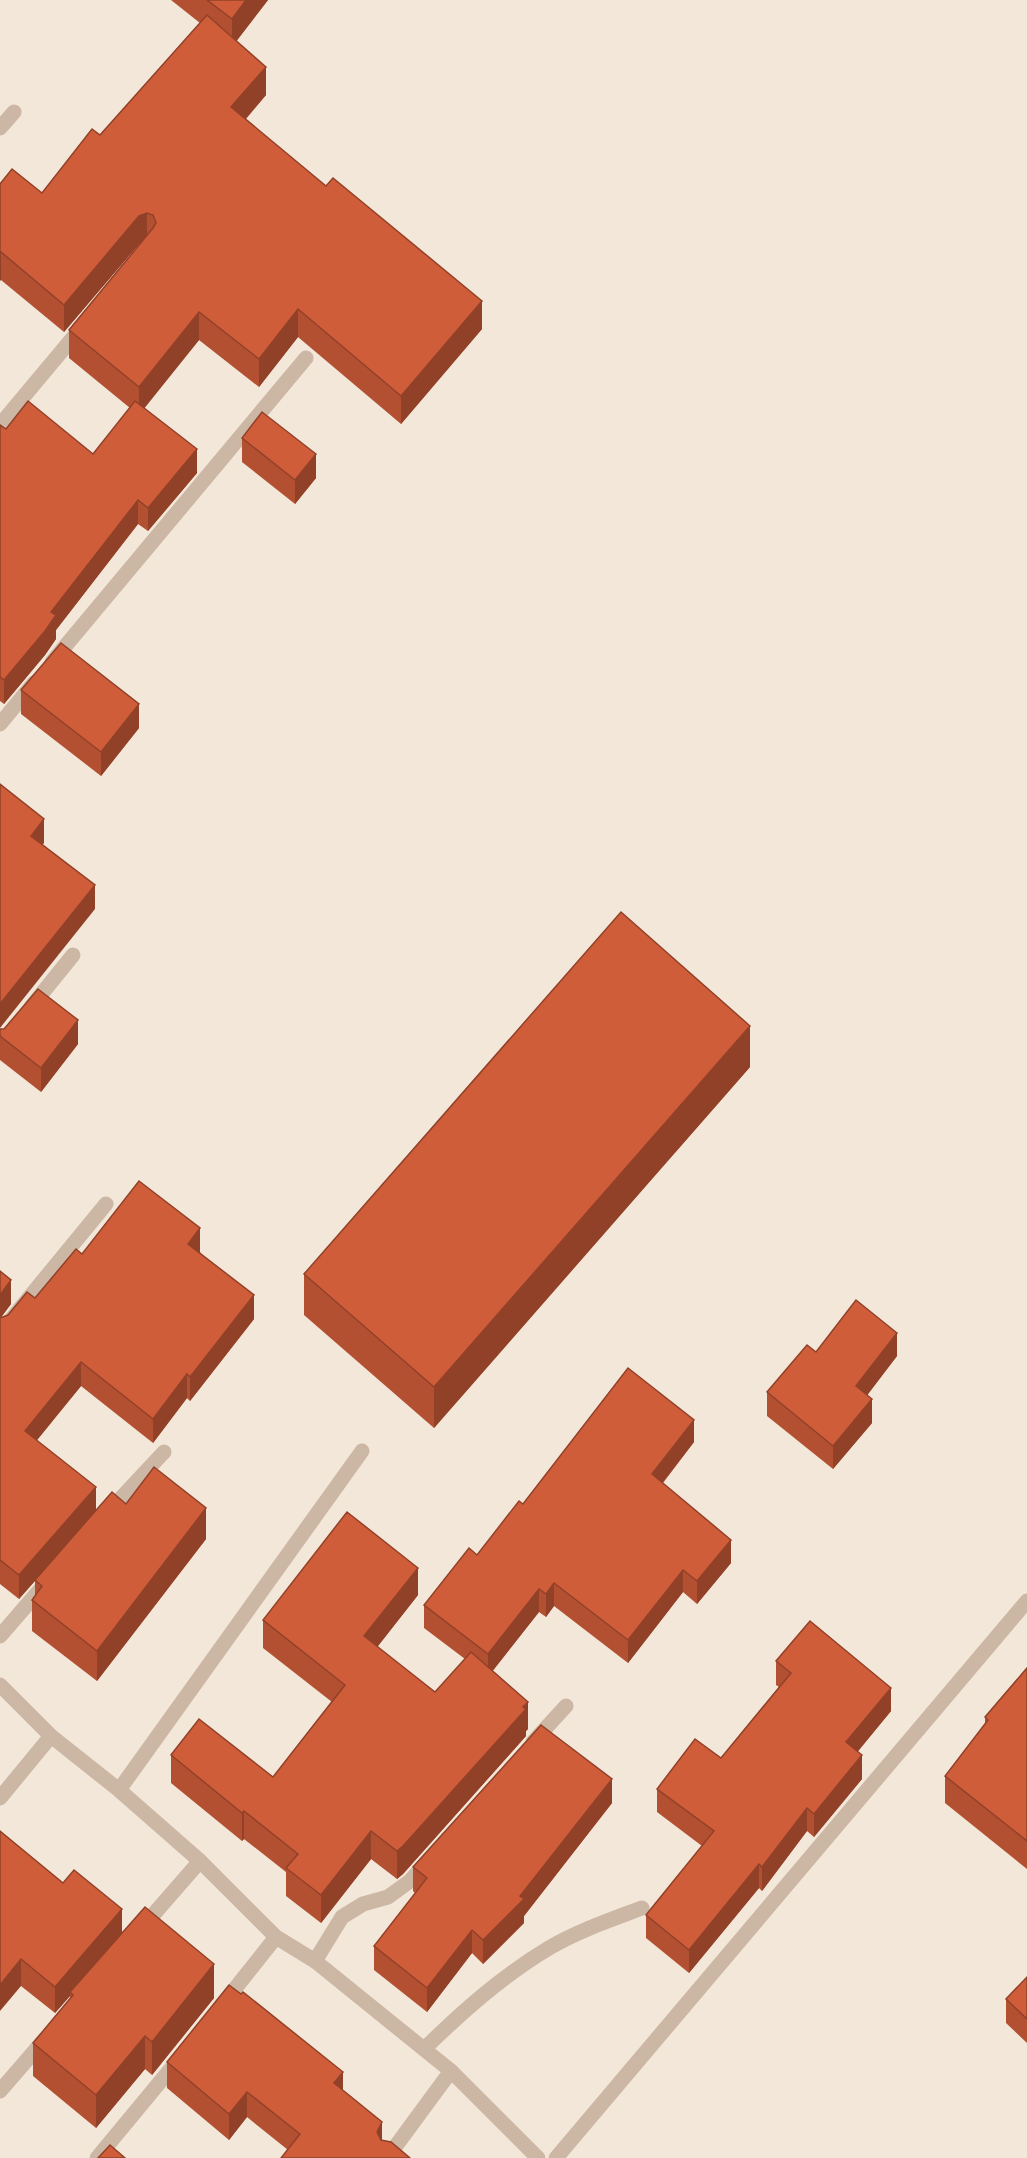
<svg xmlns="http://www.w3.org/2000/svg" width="1027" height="2158" viewBox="0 0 1027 2158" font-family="'Sofia Sans Condensed',sans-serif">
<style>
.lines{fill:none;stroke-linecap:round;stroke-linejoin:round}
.street{stroke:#ccb6a4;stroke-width:15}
.wall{fill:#b35032}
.shaded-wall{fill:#924129}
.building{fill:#d05d3a;stroke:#924129;stroke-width:1.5}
</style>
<rect width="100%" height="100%" fill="#f3e7d9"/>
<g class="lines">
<g class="street">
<path d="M0,128L14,112"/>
<path d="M0,425L81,328"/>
<path d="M52,662L306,358"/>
<path d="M0,724L34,683"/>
<path d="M31,1007L73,955"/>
<path d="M0,1333L106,1204"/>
<path d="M106,1514L164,1452"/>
<path d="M0,1636L45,1584"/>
<path d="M0,1685L51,1736L119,1790L200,1861L276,1937L315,1961L451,2071L538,2158"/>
<path d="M533,1742L566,1706"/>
<path d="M119,1790L362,1451"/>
<path d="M0,1798L51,1736"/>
<path d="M140,1930L200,1861"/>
<path d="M315,1961L342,1917L363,1904L388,1897L410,1881L426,1863"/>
<path d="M222,2005L276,1937"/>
<path d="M424,2049C462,2012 502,1976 549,1948C578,1931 610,1920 642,1908"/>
<path d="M0,2091L45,2039"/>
<path d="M97,2158L179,2059"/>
<path d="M387,2158L451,2071"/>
<path d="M556,2158L1027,1601"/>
</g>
</g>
<g class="wall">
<path d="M171,0H268L236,41L266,95L246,119L482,329L401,424L298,337L259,387L199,340L144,408L197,473L148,531L138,524L56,630V639L45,655L4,704L0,701V425L6,429L93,454L130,408L69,358V330L142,242L139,244L64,332L1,280L0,184L42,193L100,135L200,23Z"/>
<path d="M242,438L316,478L295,504L242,462Z"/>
<path d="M21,690L139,728L101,776L21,714Z"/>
<path d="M0,1029L78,1044L41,1092L0,1060Z"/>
<path d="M750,1067L434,1428L304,1315V1274Z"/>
<path d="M200,1252L254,1319L190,1401L187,1398L153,1443L81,1386L36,1441L96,1510L126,1504L206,1539L97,1681L32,1631V1600L35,1596V1581L19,1599L0,1584V1271L11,1304L0,1318L8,1315L35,1298L82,1254Z"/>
<path d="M816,1352L897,1356L867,1395L872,1423L833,1469L767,1416V1392Z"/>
<path d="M694,1442L663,1483L731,1563L697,1604L683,1592L628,1663L554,1606L546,1617L539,1612L492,1671L528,1729L526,1731V1736L403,1874L397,1879L371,1859L321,1923L286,1896V1872L244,1839L242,1841L171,1783V1755L273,1777L332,1702L263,1648V1620L418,1595L377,1647L435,1692L465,1659L424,1628V1605L477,1555L523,1504Z"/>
<path d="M776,1661L891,1711L857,1752L862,1779L814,1837L807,1831L762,1891L759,1888L689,1973L646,1938V1915L702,1846L657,1812V1789L721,1758L779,1687L776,1685Z"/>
<path d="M1027,1668V1869L945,1803V1776L985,1724V1717Z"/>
<path d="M612,1803L524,1916V1923L483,1964L472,1953L427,2012L374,1970V1946L415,1893L413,1891V1867Z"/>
<path d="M0,1831L122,1933L214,1998L152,2075L145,2069L96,2128L33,2076V2043L70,1999V1996L55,2013L21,1986Z"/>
<path d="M1027,1977V2043L1006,2023V1999Z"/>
<path d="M167,2062L343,2090L382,2140L288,2150L247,2117L229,2140L167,2088Z"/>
</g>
<g class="shaded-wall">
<path d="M246,0H268L232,47V19Z"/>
<path d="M266,67V95L231,135V107Z"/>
<path d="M147,213V240L139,244L64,332V305L139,216Z"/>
<path d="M1,252V280L0,281V253Z"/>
<path d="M482,301V329L401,424V396Z"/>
<path d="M298,309V337L259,387V359Z"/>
<path d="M199,312V340L139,415V387Z"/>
<path d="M197,449V473L148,531V508Z"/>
<path d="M316,454V478L295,504V480Z"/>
<path d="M138,500V524L56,630V639L45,655L4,704V680L51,612Z"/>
<path d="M139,704V728L101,776V752Z"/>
<path d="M44,819V843L31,860V836Z"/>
<path d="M95,885V909L0,1028V1004Z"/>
<path d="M78,1020V1044L41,1092V1068Z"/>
<path d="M750,1026V1067L434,1428V1387Z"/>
<path d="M200,1228V1252L188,1268V1244Z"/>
<path d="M11,1280V1304L0,1319V1295Z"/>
<path d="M254,1295V1319L190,1401V1377Z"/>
<path d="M897,1333V1356L856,1410V1386Z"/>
<path d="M81,1362V1386L25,1455V1431Z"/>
<path d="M187,1374V1398L153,1443V1419Z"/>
<path d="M872,1399V1423L833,1469V1446Z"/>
<path d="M694,1420V1442L652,1496V1474Z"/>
<path d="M96,1487V1511L19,1599V1575Z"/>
<path d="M206,1508V1539L97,1681V1651Z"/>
<path d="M731,1540V1563L697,1604V1581Z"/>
<path d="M418,1568V1595L364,1664V1636Z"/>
<path d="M683,1570V1592L628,1663V1640Z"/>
<path d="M554,1583V1606L546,1617V1594Z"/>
<path d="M539,1589V1612L488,1677V1654Z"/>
<path d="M891,1688V1711L846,1766V1742Z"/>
<path d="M528,1702V1729L526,1731V1736L403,1874L397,1879V1851Z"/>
<path d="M862,1755V1779L814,1837V1814Z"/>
<path d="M612,1779V1803L524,1916V1923L483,1964V1940L520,1896Z"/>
<path d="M807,1808V1831L762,1891V1867Z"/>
<path d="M244,1811V1839L242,1841V1813Z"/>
<path d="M371,1831V1859L321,1923V1895Z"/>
<path d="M759,1864V1888L689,1973V1950Z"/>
<path d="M122,1909V1936L70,1992V1996L55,2013V1987Z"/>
<path d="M472,1930V1953L427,2012V1988Z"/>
<path d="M21,1959V1986L0,2011V1985Z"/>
<path d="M214,1964V1998L152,2075V2042Z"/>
<path d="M145,2036V2069L96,2128V2095Z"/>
<path d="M343,2072V2097L334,2083Z"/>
<path d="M247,2092V2117L229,2140V2114Z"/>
<path d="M382,2122V2148L377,2132Z"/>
</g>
<g class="building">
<path d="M207,0H246L232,19Z"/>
<path d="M207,15L266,67L231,107L326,186L333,178L482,301L401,396L298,309L259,359L199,312L139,387L69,330L153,228L156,223L153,215L147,213L139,216L64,305L1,252L0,253V184L12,169L42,193L92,129L100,135Z"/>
<path d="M28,401L93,454L135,401L197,449L148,508L138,500L51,612L56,615L45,631L4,680L0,677V425L6,429Z"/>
<path d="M262,412L316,454L295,480L242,438Z"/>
<path d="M61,643L139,704L101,752L21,690Z"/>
<path d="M0,784L44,819L31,836L95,885L0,1004Z"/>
<path d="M621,912L750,1026L434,1387L304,1274Z"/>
<path d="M38,989L78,1020L41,1068L0,1036V1029H4Z"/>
<path d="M139,1181L200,1228L188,1244L254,1295L190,1377L187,1374L153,1419L81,1362L25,1431L96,1487L19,1575L0,1560V1318L8,1315L27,1292L35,1298L76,1249L82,1254Z"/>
<path d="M0,1271L11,1280L0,1295Z"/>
<path d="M856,1300L897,1333L856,1386L872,1399L833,1446L767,1392L807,1345L816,1352Z"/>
<path d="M628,1368L694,1420L652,1474L731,1540L697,1581L683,1570L628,1640L554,1583L546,1594L539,1589L488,1654L424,1605L469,1548L477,1555L519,1501L523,1504Z"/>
<path d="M154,1467L206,1508L97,1651L32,1600L42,1586L35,1580L112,1492L126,1504Z"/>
<path d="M347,1512L418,1568L364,1636L435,1692L471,1652L528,1702L523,1707L526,1709L403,1846L397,1851L371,1831L321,1895L286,1868L298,1854L244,1811L242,1813L171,1755L199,1719L273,1777L345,1685L263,1620Z"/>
<path d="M810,1621L891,1688L846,1742L862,1755L814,1814L807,1808L762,1867L759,1864L689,1950L646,1915L714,1831L657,1789L695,1739L721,1758L791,1673L776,1661Z"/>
<path d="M1027,1668V1841L945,1776L988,1720L985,1717Z"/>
<path d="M541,1725L612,1779L520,1896L524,1899L483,1940L472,1930L427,1988L374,1946L427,1878L413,1867Z"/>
<path d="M0,1831L63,1883L74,1870L122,1909L55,1987L21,1959L0,1985Z"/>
<path d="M145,1907L214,1964L152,2042L145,2036L96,2095L33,2043L73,1995L70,1992Z"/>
<path d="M1027,1977V2019L1006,1999Z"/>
<path d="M229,1985L241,1994L243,1992L343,2072L334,2083L382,2122L377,2132L381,2140L391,2142L410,2158H281L300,2134L247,2092L229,2114L167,2062Z"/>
<path d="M110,2145L125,2158H98Z"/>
</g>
</svg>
